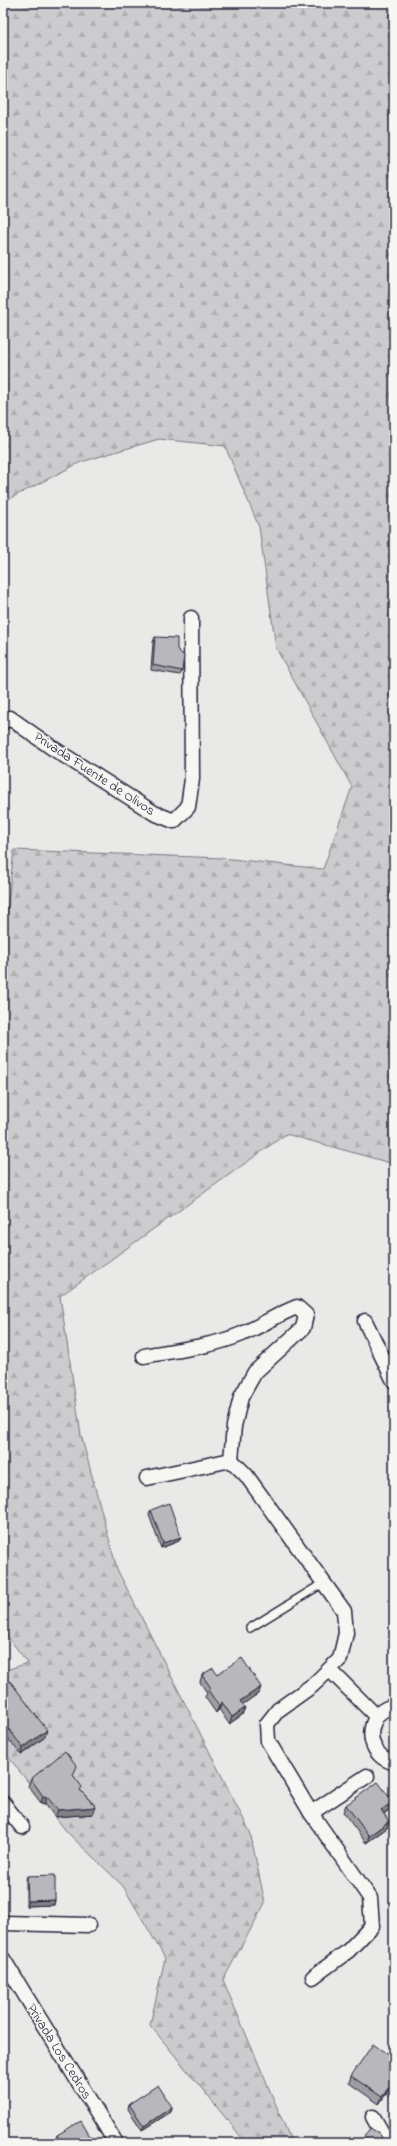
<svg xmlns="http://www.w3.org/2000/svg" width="397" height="2146" viewBox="0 0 397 2146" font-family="'Indie Flower',sans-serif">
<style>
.forest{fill:url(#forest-firs);stroke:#777784}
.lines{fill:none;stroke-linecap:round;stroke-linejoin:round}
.lane-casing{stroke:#22223b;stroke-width:10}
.street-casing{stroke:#22223b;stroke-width:17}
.lane{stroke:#f6f6f2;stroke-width:7}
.street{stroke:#f6f6f2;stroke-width:14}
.wall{fill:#9e9ea2;stroke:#22223b}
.shaded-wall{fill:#818184;stroke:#22223b}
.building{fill:#b8b8bc;stroke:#22223b}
.labels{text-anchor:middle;stroke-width:3;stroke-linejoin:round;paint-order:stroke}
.street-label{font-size:14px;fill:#22223b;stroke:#f6f6f2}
</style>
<defs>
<pattern id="forest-firs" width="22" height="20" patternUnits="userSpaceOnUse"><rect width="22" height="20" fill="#ccccce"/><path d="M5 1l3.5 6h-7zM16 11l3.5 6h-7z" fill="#afafb2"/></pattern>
</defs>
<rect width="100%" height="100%" fill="#e9e9e7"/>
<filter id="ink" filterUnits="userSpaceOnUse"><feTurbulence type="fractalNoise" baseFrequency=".025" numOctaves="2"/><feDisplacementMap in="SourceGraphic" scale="8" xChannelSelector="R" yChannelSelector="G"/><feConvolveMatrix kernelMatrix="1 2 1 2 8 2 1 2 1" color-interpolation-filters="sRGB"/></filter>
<g filter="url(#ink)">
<path class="forest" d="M3,3H394V1164L286,1134L60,1296L81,1435L117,1569L250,1832L265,1903L223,1980L292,2143H246L150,2025L165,1958L123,1886L67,1832L3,1750V1671L28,1663L3,1631V947L14,850L222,858L323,869L352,787L276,648L259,527L225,446L159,439L81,462L3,502Z"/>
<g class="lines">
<g class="lane-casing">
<path id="lane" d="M250,1628L325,1582"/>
</g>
<g class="street-casing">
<g id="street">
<path d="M3,722L10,718L51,747L154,813L174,821L188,807L192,779L191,618"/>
<path d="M365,1321L394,1381"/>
<path d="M144,1356C176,1350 211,1347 242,1334C261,1326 278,1314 297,1307L306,1315L303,1328L255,1372L241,1397L234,1426L231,1460"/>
<path d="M147,1478L231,1460L246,1475L344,1611L346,1633L340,1659L313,1685L278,1710L267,1724L268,1741L311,1813L370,1898L372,1926L348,1951L313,1977"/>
<path d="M330,1670L376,1716"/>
<path d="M394,1706C371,1710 364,1739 380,1755C383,1759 390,1761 394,1763"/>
<path d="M3,1803L22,1827"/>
<path d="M311,1813L367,1776"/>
<path d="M3,1923L89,1925"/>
<path d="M3,1959L116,2143"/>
<path d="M373,2117L388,2143"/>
</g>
</g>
<use href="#lane" class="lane"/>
<use href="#street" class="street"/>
</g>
<g class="wall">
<path d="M155,637L182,671L180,675L151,670L153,642Z"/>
<path d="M151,1510L179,1541L161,1548L149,1515Z"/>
<path d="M217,1674L259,1693L242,1704V1715L229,1724L219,1709L216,1713L205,1697L207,1693L200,1682L202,1675Z"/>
<path d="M3,1686L45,1737L21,1755L3,1731Z"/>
<path d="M73,1775L81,1791L96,1807L93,1814L55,1817L45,1804L41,1803L28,1786L31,1779Z"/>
<path d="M393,1802L390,1809L384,1814L389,1821L387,1828L366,1843L343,1812L346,1805Z"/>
<path d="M27,1876L55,1900L54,1905L26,1906V1880Z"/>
<path d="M394,2050V2099L386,2094L379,2104L349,2083L351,2076L390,2056Z"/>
<path d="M129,2104L172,2107L171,2112L142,2130L128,2109Z"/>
<path d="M57,2135L94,2143H57L56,2140Z"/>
</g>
<g class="shaded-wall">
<path d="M181,1537L179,1541L161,1548L163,1543Z"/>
<path d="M261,1687L259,1693L238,1708L240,1701Z"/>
<path d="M222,1702L219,1709L216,1713L219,1706Z"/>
<path d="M245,1708L242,1715L229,1724L232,1717Z"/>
<path d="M47,1730L45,1737L21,1755L23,1748Z"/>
<path d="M43,1796L47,1797L45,1804L41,1803Z"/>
<path d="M393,1802L390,1809L379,1817L381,1810Z"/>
<path d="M96,1807L93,1814L55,1817L58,1810Z"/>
<path d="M389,1821L387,1828L366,1843L369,1836Z"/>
<path d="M55,1900L54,1905L26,1906L28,1901Z"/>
<path d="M389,2087L386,2094L379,2104L382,2097Z"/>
<path d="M172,2107L171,2112L142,2130L144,2126Z"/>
</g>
<g class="building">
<path d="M155,637L177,638V649L184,656L182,671L153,665Z"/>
<path d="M169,1503L181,1537L163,1543L151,1510Z"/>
<path d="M242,1658L261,1687L240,1701L245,1708L232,1717L222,1702L219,1706L208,1690L211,1688L202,1675L213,1668L217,1674Z"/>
<path d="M10,1681L47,1730L23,1748L3,1721V1686Z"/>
<path d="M65,1751L77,1766L73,1775L82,1787L80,1790L96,1807L58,1810L47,1797L43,1796L31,1779Z"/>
<path d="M378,1782L393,1802L381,1810L389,1821L369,1836L346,1805Z"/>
<path d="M55,1875V1900L28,1901L27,1876Z"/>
<path d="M373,2044L390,2056L394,2050V2091L389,2087L382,2097L351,2076Z"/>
<path d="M158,2085L172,2107L144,2126L129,2104Z"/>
<path d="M81,2121L94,2143H62L57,2135Z"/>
<path d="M370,2128L379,2133L385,2142L384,2143H360Z"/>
<path d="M354,2141L357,2143H352Z"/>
</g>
</g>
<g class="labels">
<g class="street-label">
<text transform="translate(95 773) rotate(33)" y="5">Privada Fuente de Olivos</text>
<text transform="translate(60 2051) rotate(58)" y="5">Privada Los Cedros</text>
</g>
</g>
<rect width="397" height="2146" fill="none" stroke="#f6f6f2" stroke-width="16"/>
<rect x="8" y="8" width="381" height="2130" fill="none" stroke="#22223b" stroke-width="1.5" filter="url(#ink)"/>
</svg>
